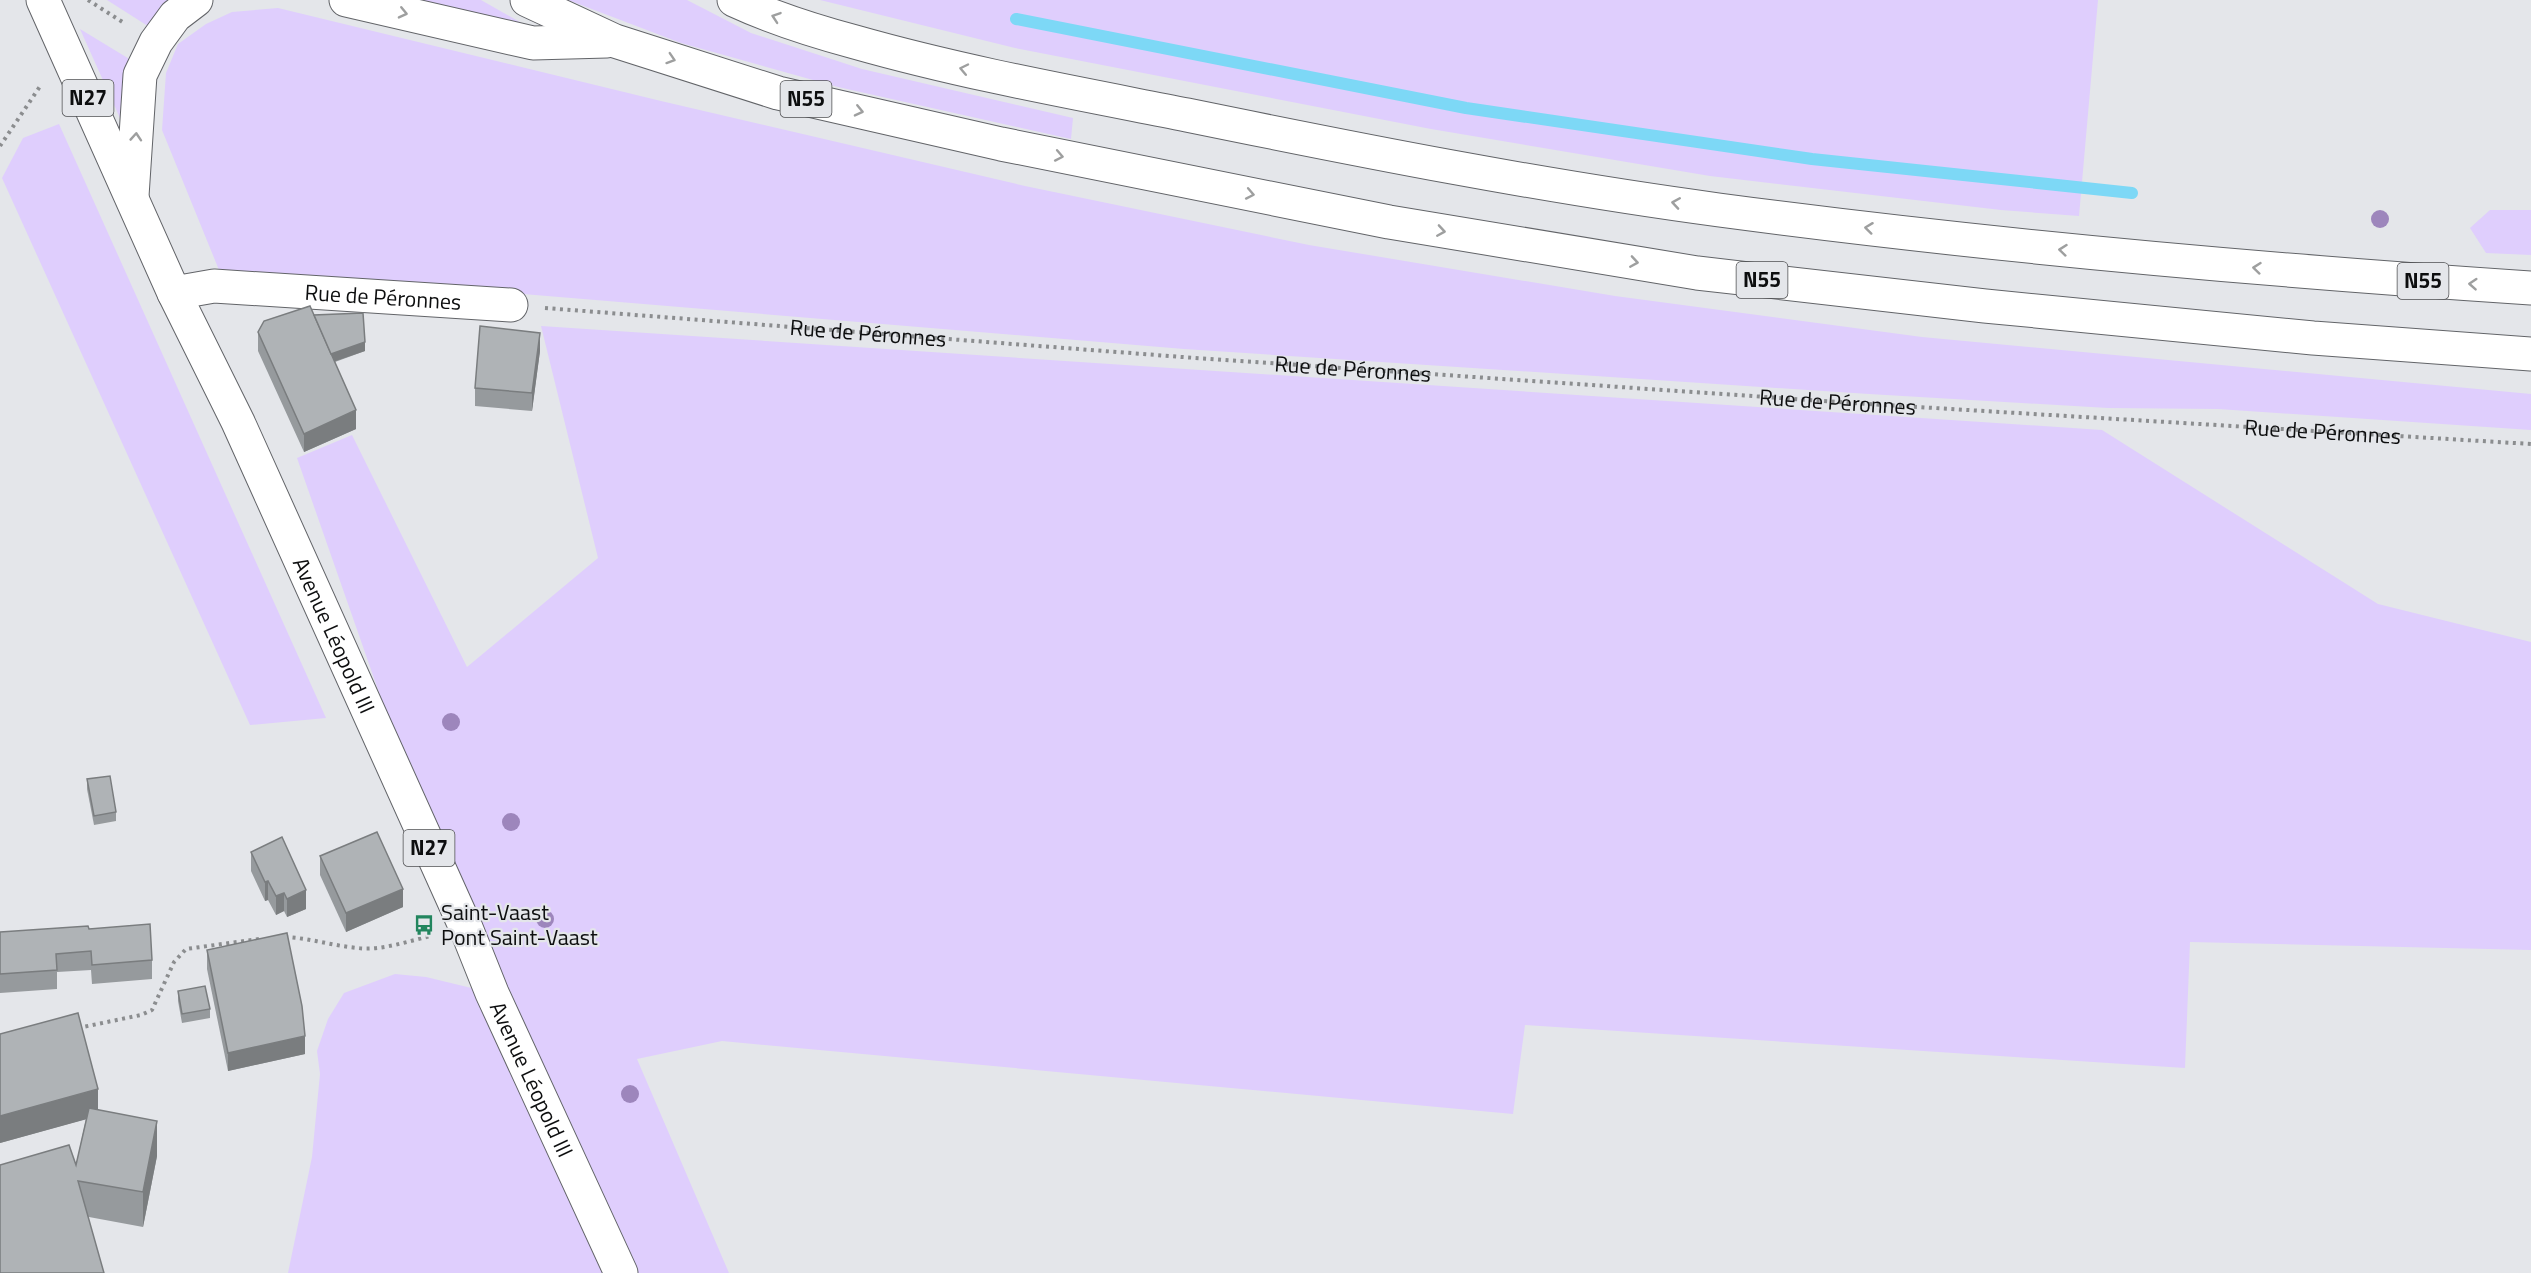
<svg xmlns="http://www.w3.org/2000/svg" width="2531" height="1273" viewBox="0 0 2531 1273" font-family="'Titillium Web',sans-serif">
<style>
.green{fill:#dfcefd}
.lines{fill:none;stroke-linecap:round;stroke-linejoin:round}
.stream{stroke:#7dd8f6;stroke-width:12}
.minor-casing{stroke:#626468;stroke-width:35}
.major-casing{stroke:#626468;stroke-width:35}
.highway-casing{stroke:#626468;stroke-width:35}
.path{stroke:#8b8d8f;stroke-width:4;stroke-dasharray:3 4.5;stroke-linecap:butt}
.minor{stroke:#fff;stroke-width:33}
.major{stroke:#fff;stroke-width:33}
.highway{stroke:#fff;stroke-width:33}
.tree{fill:#9d86bc}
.wall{fill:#969a9d}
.shaded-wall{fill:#7a7d7f}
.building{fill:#afb3b6;stroke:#7a7d7f;stroke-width:1.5}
.oneway{stroke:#9e9f9f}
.labels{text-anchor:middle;stroke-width:4.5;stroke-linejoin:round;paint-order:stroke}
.shield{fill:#e4e6ea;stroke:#4e4f51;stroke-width:1.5}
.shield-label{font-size:21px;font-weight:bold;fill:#0d0e0f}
.street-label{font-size:22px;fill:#0d0e0f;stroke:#e4e6ea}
.poi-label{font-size:22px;fill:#0d0e0f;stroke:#e4e6ea;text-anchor:start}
</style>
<rect width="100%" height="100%" fill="#e4e6ea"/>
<g class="green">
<path d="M107,0H175L151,28Z"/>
<path d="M398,0H481L539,33Z"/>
<path d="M568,0H687L751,33L862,69L1073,118L1071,139L838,87L681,43Z"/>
<path d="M820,0H2098L2079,216L2001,210L1710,176L1431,129L1015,48Z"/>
<path d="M278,8L661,101L1025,186L1309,245L1615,296L1922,337L2531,394V430L2218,409L2108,408L1869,394L1184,349L523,294L350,285L219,270L162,130L166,73L178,44L206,24L232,12Z"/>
<path d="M80,29L131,60L124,127Z"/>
<path d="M59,124L326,718L250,725L2,178L23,138Z"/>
<path d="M2490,210H2531V255L2486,253L2470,228Z"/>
<path d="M541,326L2102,430L2378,604L2531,642V950L2190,942L2185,1068L1525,1025L1513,1114L722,1041L637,1059L729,1273H288L312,1157L320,1074L317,1051L328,1019L344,993L395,974L426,977L492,993L447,887L297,458L352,435L467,667L598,558Z"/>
</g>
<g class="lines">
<path class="stream" d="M1016,19L1466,108L1812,159L2132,193"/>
<g class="minor-casing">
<g id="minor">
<path id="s2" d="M174,293L214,286L511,305"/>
</g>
</g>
<g class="major-casing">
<g id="major">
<path id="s3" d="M43,0L174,293L238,422L466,928L492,993L621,1273"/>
</g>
</g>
<g class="highway-casing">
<g id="highway">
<path d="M346,0L533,43L607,41"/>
<path d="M527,0L615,41L778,93L1001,144L1389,222L1697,273L1985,306L2313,338L2531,354"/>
<path d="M734,0C773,18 814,31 855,42C964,73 1076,93 1187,115C1363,151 1540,186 1719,210C1989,246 2260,270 2531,288"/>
<path d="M132,196L140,75L156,42L175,16L196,0"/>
</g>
</g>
<g class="path">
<path d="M88,0L124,23"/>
<path d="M0,146L41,85"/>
<path id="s1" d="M545,308L1182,357L1868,404L2531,444"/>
<path d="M285,937C310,938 333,946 358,948C381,951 408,941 431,936"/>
<path d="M78,1028L141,1015L152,1010L174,962L186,949L259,939"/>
</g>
<use href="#minor" class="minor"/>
<use href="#major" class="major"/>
<use href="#highway" class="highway"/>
</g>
<g class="tree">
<circle cx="2380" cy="219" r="9"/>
<circle cx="451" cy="722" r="9"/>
<circle cx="511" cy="822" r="9"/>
<circle cx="545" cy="919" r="9"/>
<circle cx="630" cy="1094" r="9"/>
</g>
<g class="wall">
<path d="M314,315L365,351L335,362L356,429L304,452L258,351V332Z"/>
<path d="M540,351L532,411L475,406V388Z"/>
<path d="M87,779L116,812V821L94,825L87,789Z"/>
<path d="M251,852L306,909L287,917L284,911L276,915L268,900L265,901L251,871Z"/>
<path d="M320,856L403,907L346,932L320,875Z"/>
<path d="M89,929L152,960V979L92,984L91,970L57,972V989L0,993V932Z"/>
<path d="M207,950L305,1054L228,1071L207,969Z"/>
<path d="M178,991L210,1009V1018L182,1023L178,1001Z"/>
<path d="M0,1034L98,1110L157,1156L143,1227L89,1217L0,1273L76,1165L86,1119L0,1143Z"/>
</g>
<g class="shaded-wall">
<path d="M540,333V351L532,411V393Z"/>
<path d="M365,342V351L327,364V355Z"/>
<path d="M356,410V429L304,452V434Z"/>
<path d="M268,881V900L265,901V882Z"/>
<path d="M403,889V907L346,932V913Z"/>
<path d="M306,890V909L287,917V899Z"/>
<path d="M284,893V911L276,915V896Z"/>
<path d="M305,1036V1054L228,1071V1053Z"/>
<path d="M98,1089V1116L0,1143V1116Z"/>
<path d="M157,1121V1156L143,1227V1192Z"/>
</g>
<g class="building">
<path d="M310,306L356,410L304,434L258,332L264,321Z"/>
<path d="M363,313L365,342L331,354L314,315Z"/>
<path d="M480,326L540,333L532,393L475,388Z"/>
<path d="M110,776L116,812L94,816L87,779Z"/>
<path d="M377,832L403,889L346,913L320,856Z"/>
<path d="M282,837L306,890L287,899L284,893L276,896L268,881L265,882L251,852Z"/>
<path d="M150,924L152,960L92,965L91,951L56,954L57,970L0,974V932L88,926L89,929Z"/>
<path d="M287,933L302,1006L305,1036L228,1053L207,950Z"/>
<path d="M205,986L210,1009L182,1014L178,991Z"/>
<path d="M78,1013L98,1089L0,1116V1034Z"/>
<path d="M89,1108L157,1121L143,1192L78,1181L104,1273H0V1165L69,1145L76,1165Z"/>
</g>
<defs><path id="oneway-chevron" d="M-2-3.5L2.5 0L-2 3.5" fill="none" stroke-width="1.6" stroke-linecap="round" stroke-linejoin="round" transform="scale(1.5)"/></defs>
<g class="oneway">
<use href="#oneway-chevron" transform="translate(403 13) rotate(13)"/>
<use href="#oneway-chevron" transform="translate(776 17) rotate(-161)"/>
<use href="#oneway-chevron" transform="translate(671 59) rotate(18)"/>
<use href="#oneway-chevron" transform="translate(964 69) rotate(-168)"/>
<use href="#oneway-chevron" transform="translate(859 111) rotate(13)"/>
<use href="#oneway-chevron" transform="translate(136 137) rotate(-86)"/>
<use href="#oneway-chevron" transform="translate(1059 156) rotate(11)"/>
<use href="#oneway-chevron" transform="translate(1250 194) rotate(11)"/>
<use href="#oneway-chevron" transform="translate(1676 203) rotate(-171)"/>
<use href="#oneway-chevron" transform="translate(1869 228) rotate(-173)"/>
<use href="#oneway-chevron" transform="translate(1441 231) rotate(9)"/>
<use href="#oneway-chevron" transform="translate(2063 250) rotate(-174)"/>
<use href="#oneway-chevron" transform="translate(1634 262) rotate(9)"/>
<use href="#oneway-chevron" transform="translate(2257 268) rotate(-174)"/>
<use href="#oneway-chevron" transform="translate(2473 284) rotate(-176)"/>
</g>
<defs>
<g id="bus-bare" transform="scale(1.62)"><path d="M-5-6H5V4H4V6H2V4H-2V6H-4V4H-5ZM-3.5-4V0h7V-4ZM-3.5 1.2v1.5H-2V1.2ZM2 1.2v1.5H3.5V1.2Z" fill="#22855e" stroke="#e4e6ea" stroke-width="2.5" paint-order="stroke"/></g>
</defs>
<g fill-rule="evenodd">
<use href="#bus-bare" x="424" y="925"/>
</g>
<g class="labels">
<g class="shield">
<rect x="62.5" y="80" width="51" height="36" rx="4.5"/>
<rect x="780.5" y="81" width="51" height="36" rx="4.5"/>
<rect x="1736.5" y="262" width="51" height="36" rx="4.5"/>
<rect x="2397.5" y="263" width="51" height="36" rx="4.5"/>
<rect x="403.5" y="830" width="51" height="36" rx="4.5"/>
</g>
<g class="shield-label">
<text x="88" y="105">N27</text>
<text x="806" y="106">N55</text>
<text x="1762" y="287">N55</text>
<text x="2423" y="288">N55</text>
<text x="429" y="855">N27</text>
</g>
<g class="street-label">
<text dy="8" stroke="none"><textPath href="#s2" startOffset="210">Rue de Péronnes</textPath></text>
<text dy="8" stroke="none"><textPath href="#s1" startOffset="324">Rue de Péronnes</textPath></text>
<text dy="8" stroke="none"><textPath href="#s1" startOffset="810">Rue de Péronnes</textPath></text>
<text dy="8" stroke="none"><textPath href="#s1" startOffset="1296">Rue de Péronnes</textPath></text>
<text dy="8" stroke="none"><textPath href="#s1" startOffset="1782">Rue de Péronnes</textPath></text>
<text dy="8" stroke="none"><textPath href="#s3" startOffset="699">Avenue Léopold III</textPath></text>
<text dy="8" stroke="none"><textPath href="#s3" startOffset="1185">Avenue Léopold III</textPath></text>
</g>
<g class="poi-label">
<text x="441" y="920">Saint-Vaast<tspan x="441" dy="25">Pont Saint-Vaast</tspan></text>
</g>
</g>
</svg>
